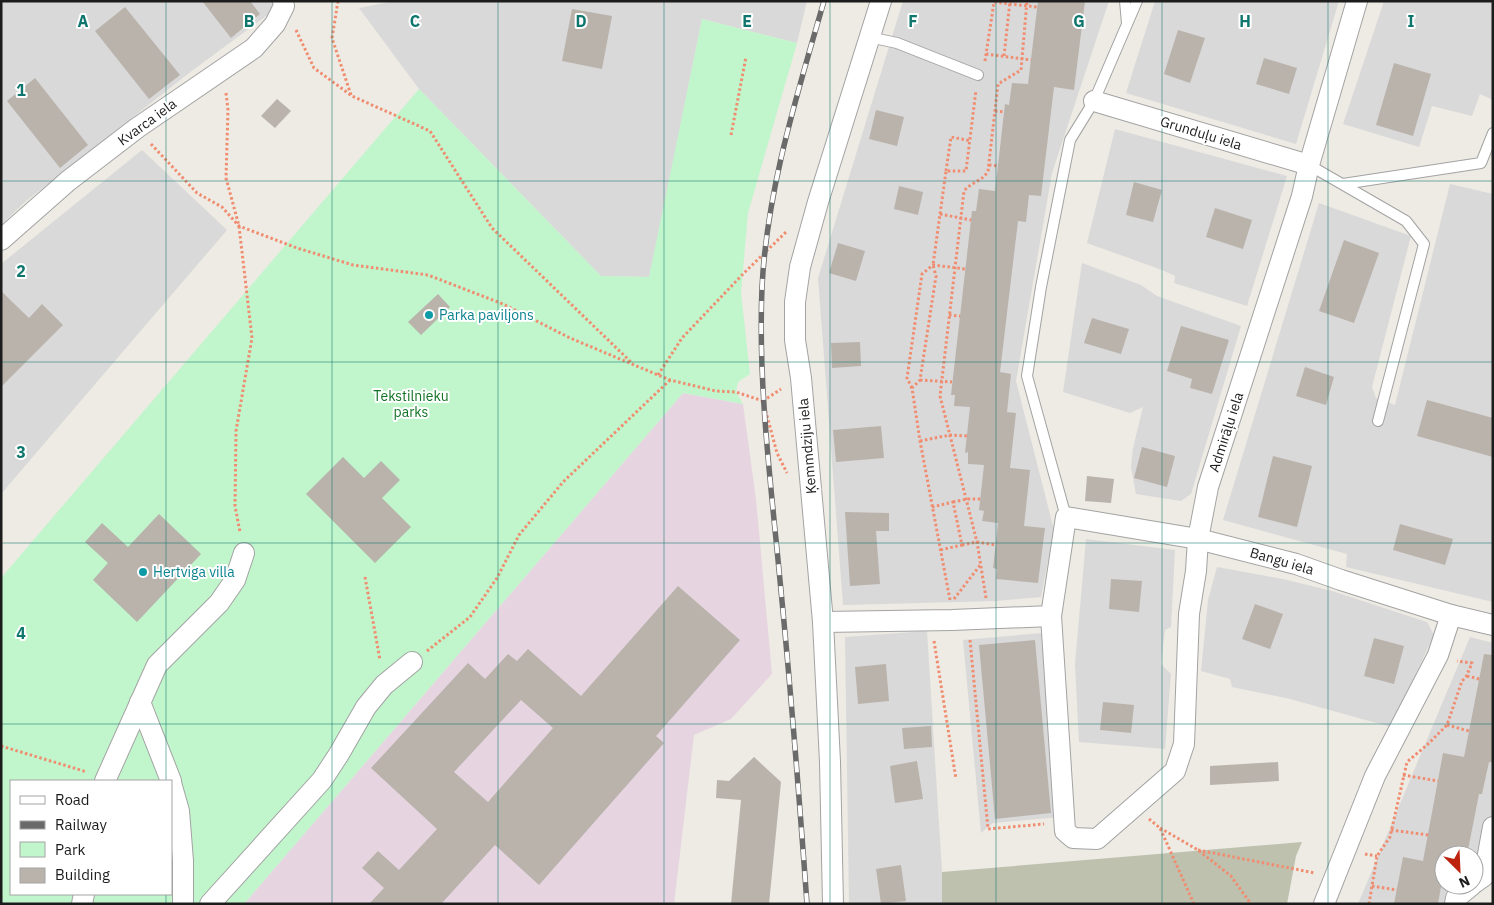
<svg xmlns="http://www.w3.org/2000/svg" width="1494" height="905" viewBox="0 0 1494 905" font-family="'IBM Plex Sans',sans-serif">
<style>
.residential{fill:#dad9d9}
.industrial{fill:#e6d5e1}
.construction{fill:#bfc1af}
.park{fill:#c1f5cc;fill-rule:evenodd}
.building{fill:#b9b3ac;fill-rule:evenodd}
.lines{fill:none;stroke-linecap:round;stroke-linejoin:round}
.lane-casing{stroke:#a3a3a3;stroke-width:12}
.street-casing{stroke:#a3a3a3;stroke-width:22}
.path{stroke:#f08d70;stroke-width:3;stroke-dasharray:2.5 2.5;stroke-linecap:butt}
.lane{stroke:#fff;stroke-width:10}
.street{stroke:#fff;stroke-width:20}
.rail-casing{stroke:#6a6a6a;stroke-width:5.5}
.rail{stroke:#fff;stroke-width:4;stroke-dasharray:11;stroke-linecap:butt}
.grid{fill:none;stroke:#0f766e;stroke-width:1;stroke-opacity:0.55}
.culture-dot{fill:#0f9aa8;stroke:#fff;stroke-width:2}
.labels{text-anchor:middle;stroke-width:4;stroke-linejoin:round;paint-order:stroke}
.street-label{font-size:14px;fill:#1c1c1c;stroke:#fff}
.culture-label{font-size:14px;fill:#0d838f;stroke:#fff;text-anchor:start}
.park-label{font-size:14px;fill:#127326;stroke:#fff}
.grid-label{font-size:16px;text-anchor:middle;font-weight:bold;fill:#0f766e;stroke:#fff;stroke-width:4;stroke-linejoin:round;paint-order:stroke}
</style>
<rect width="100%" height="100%" fill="#edebe3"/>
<g class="residential">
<path d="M1,1H272L277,8L193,70L26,201L1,225Z"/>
<path d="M394,1H807L797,43L702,19L650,277L601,276L419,89L359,8Z"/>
<path d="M903,1H1109L1052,173L1016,381L1054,530L1041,597L996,601L843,605L818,278Z"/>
<path d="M1155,1H1339L1296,144L1126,93Z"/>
<path d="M1384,1H1493V100L1480,94L1472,116L1432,106L1419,147L1343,124Z"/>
<path d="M1115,129L1287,176L1247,306L1174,283L1175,276L1162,270L1087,243Z"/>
<path d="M142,150L227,230L1,494V264Z"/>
<path d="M1450,184L1493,194V602L1346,567L1347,554L1223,520L1319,203L1411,236L1372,387L1376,398L1395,405Z"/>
<path d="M1082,263L1141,285L1157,296L1241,326L1191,494L1181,501L1136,494L1131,467L1133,448L1143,407L1130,413L1063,392Z"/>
<path d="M1086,539L1175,550L1171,627L1165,630L1161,664L1171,674L1165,749L1079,742L1075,664Z"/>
<path d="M1217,567L1283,579L1332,591L1427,622L1434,635L1391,727L1290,699L1232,687L1230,679L1201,671L1208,600Z"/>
<path d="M927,631L942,872V904H849L845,637Z"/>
<path d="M1042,633L1060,817L993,823L981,833L963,640Z"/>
<path d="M1470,637L1493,643V816L1474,871V855H1444V885H1469L1463,904H1358Z"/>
</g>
<path class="industrial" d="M683,393L743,404L756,499L772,674L731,719L694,735L674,904H244Z"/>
<path class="construction" d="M1302,842L1296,856L1287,904H942V872Z"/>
<path class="park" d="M702,19L797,43L748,213L741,293L750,374L738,382L736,392L743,404L683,393L244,904H1V578L419,89L601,276L649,277ZM11,781H171V894H11Z"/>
<g class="building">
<path d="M202,1H250L260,14L231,38Z"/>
<path d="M1038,1H1085L1074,90L1054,87L1041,196L1029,195L1026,222L1018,221L1000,372L1011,374L1007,412L1016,413L1010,468L1030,470L1024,526L1045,528L1038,583L996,579L997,569L993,568L998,523L982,521L984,511L979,510L984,465L968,464V452L965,453L970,407L954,406L955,395H951L972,211H976L979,189L995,191L1005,104L1009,105L1012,83L1028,84Z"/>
<path d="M125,7L180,75L149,99L95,31Z"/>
<path d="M572,9L612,16L602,69L562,61Z"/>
<path d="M1178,30L1205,38L1190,83L1164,74Z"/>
<path d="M1264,58L1297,68L1289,94L1256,84Z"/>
<path d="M1394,63L1431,74L1413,136L1376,125Z"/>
<path d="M35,78L88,145L60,168L7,101Z"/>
<path d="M277,99L291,111L275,128L261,116Z"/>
<path d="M876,110L904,117L897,146L869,139Z"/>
<path d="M1134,182L1162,190L1153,222L1126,215Z"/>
<path d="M899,186L923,192L918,215L894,209Z"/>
<path d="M1215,208L1252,220L1243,249L1206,237Z"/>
<path d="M1344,240L1379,253L1354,323L1319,311Z"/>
<path d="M838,243L865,251L856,281L829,273Z"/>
<path d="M1,291L29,318L42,304L63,325L1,387Z"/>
<path d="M438,294L450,307L421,335L408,322Z"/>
<path d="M1092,318L1129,329L1121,354L1084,343Z"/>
<path d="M1181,326L1229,340L1212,394L1190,388L1192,379L1167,371Z"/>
<path d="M860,342L861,366L832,368L831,343Z"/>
<path d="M1305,367L1334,377L1326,405L1296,396Z"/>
<path d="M1427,400L1493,418V457L1417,436Z"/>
<path d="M881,426L884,458L836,462L833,430Z"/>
<path d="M1142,447L1175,456L1167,487L1134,478Z"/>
<path d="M1273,456L1312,466L1297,527L1258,517Z"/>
<path d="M343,457L364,478L381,461L400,480L382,498L411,527L375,563L306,494Z"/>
<path d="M1087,476L1114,479L1111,503L1085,501Z"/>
<path d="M845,512L889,513V531H876L880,584L850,586Z"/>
<path d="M159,514L201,554L137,622L93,580L108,563L85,542L102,523L128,547Z"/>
<path d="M1400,524L1453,539L1445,565L1393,550Z"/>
<path d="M1111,579L1142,581L1139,612L1109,609Z"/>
<path d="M678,586L740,640L656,736L664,743L539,885L495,845L441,904H369L384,888L362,868L378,851L399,870L437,829L371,768L468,663L485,679L508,654L517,661L528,649L581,696ZM521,700L553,728L488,802L454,772Z"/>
<path d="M1255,604L1283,614L1270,649L1242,639Z"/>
<path d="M1374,638L1404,646L1394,684L1364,676Z"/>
<path d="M1035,640L1051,813L995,819L979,645Z"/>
<path d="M1484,654L1493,655V762H1489L1482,794H1479L1467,855H1444V870L1438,904H1394L1403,857L1423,861L1443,753L1464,757Z"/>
<path d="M886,664L889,701L858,704L855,667Z"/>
<path d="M1103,702L1134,705L1131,733L1100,730Z"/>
<path d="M931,726L932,747L904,749L902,728Z"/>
<path d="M754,757L781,782L769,904H731L741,800L716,798L717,780L729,781Z"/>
<path d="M917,761L923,799L895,803L890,766Z"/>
<path d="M1278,762L1279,781L1210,785V766Z"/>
<path d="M901,865L906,901L881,904L876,869Z"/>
</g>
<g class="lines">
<g class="lane-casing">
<g id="lane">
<path d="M1125,1L1127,23"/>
<path d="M869,37L897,43L978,75"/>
<path d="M1309,165L1406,221L1424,244L1378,421"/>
<path d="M1343,184L1481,163L1493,133"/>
<path d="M1066,517L1027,376L1041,287L1070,140L1094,101L1137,1"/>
</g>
</g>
<g class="street-casing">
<g id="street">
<path d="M1094,101L1309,165"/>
<path d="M1,240L68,181L137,128L254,48L275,24L284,6L283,1"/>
<path d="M1051,616L1065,831L1073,838L1097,839L1175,771L1184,744L1189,614L1196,571L1198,539L1208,487L1302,196L1309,165L1357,1"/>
<path d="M823,622L952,620L1051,616L1066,517L1198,539L1296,564L1341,580L1451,615L1493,625"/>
<path d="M140,702L171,781"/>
<path d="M105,781L157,665L219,603L235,580L244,553"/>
<path d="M171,783L179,811L183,861V904"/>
<path d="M1474,883L1484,876L1493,827"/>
<path d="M82,904L84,894"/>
<path d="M210,904L322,780L339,754L366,707L384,685L412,662"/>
<path d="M833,904L830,762L823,622L801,378L795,340V302L800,267L818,202L881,1"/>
<path d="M1324,904L1375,776L1438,655L1451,615"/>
<path d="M1455,904L1456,898L1472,885"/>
</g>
</g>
<g class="path">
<path d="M338,1L332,38L351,95"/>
<path d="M296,30L314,68L352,96L430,131L492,228L632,363"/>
<path d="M986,54L1031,60"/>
<path d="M1004,56L1010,1"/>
<path d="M985,61L994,2L1037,7"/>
<path d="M226,93L228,110L226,178L239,226L252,338L236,431L235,506L240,532"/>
<path d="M995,111L1004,112"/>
<path d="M731,135L746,57"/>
<path d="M151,144L197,193L222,207L239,226L297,248L353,265L428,275L503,304L570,338L670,380L716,391L736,392L763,401"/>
<path d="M989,165L998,166"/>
<path d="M946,171L951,137L971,141"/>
<path d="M940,214L971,220"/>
<path d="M949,315L960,316"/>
<path d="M658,375L682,338L743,274L787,231"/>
<path d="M920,380L952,382"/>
<path d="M912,388L907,378L922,274L933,265L965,269"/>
<path d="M763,401L777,453L787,473"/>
<path d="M763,401L781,389"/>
<path d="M920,441L950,435L967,436"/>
<path d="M953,502L967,499H980"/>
<path d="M932,507L953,502L962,545L940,550"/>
<path d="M962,545L977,542L996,545"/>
<path d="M365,577L380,660"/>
<path d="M986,598L977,542L940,396L964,191C971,182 983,181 988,171L998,84L1021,70L1027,1"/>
<path d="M954,599L981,564"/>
<path d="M950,600L920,441L912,388L920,380L936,276L933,265L946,171H966L976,90"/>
<path d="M970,640L988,829L1044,824"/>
<path d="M934,641L956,779"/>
<path d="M427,651L470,617L497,578L519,535L563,482L670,380"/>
<path d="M1467,676L1479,679"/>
<path d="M1447,725L1469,731"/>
<path d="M1,746L87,772"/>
<path d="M1403,775L1438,781"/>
<path d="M1149,819L1160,828L1194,904"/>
<path d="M1160,828L1198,850L1231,876L1251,904"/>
<path d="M1391,830L1428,835"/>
<path d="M1198,850L1315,873"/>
<path d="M1365,854L1377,856"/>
<path d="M1372,886L1397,890"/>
<path d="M1369,904L1377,856L1390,837L1407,762L1428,744L1447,725L1462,681L1466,677L1472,663L1457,661"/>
</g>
<use href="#lane" class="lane"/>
<use href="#street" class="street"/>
<g class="rail-casing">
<path id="rail" d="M807,904C799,793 790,681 779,570C770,476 758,382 762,287C767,189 797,95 824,1"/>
</g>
<use href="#rail" class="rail"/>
</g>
<path class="grid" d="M166,1V781M332,1V904M498,1V904M664,1V904M830,1V904M996,1V904M1162,1V904M1328,1V904M1,181H1493M1,362H1493M1,543H1493M1,724H1493M166,894V904"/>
<g class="culture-dot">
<circle cx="429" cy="315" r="5"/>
<circle cx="143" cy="572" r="5"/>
</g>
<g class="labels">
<g class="street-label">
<text transform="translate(147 122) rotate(-36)" y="5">Kvarca iela</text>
<text transform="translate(1201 133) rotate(17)" y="5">Grunduļu iela</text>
<text transform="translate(1226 432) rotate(-72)" y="5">Admirāļu iela</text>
<text transform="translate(807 446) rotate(-95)" y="5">Ķemmdziju iela</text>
<text transform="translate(1282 561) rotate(16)" y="5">Bangu iela</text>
</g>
<g class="culture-label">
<text x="439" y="320">Parka paviljons</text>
<text x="153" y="577">Hertviga villa</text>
</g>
<g class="park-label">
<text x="411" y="401">Tekstilnieku<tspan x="411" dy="16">parks</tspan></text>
</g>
</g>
<g class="grid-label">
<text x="83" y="27">A</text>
<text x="249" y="27">B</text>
<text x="415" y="27">C</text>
<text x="581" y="27">D</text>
<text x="747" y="27">E</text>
<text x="913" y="27">F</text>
<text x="1079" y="27">G</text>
<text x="1245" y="27">H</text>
<text x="1411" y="27">I</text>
<text x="21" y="96">1</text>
<text x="21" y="277">2</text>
<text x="21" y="458">3</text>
<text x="21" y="639">4</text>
</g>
<rect width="1494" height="905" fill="none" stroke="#1c1c1c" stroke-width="5"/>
<rect x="10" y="780" width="162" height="115" fill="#ffffff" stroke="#a4a4a4"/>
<rect x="20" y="796" width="25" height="8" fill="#ffffff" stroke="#a4a4a4"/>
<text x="55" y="805" font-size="15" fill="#1c1c1c">Road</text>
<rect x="20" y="821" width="25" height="8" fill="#6a6a6a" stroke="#a4a4a4"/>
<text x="55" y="830" font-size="15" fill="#1c1c1c">Railway</text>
<rect x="20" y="842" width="25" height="15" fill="#c1f5cc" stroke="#a4a4a4"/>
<text x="55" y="855" font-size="15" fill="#1c1c1c">Park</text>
<rect x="20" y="868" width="25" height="15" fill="#b9b3ac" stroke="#a4a4a4"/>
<text x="55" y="880" font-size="15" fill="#1c1c1c">Building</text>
<g transform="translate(1459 870) rotate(156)"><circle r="24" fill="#ffffff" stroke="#a4a4a4"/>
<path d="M0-4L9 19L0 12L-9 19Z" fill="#bc220d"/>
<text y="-8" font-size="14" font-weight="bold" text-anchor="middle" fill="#1c1c1c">N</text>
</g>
</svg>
